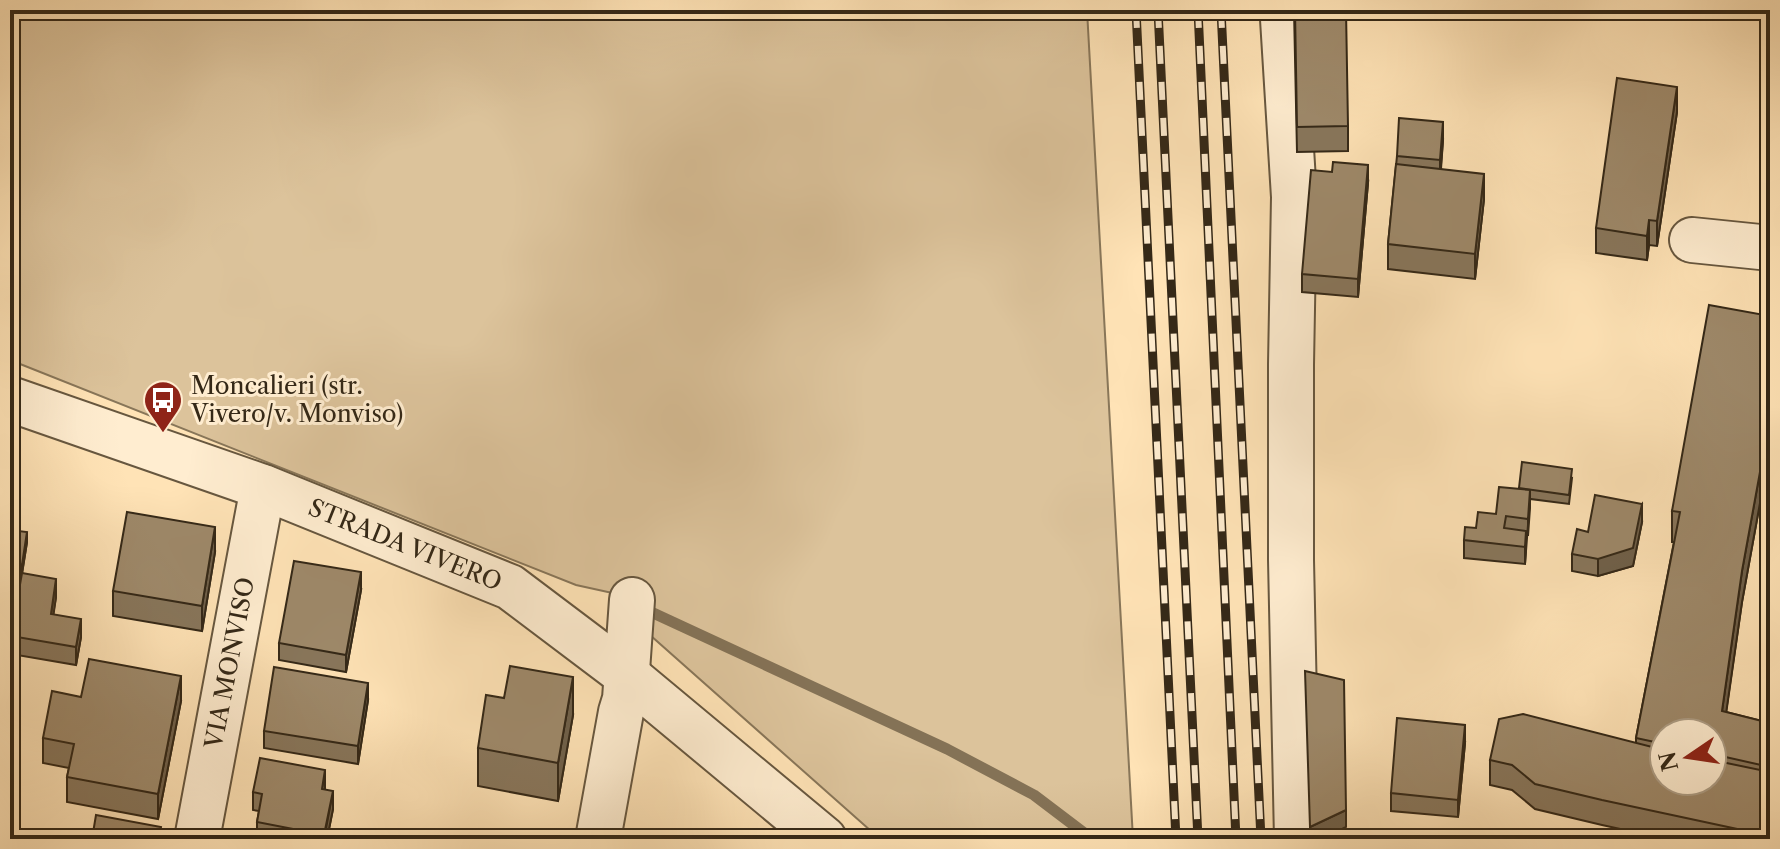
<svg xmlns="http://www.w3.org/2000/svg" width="1780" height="849" viewBox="0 0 1780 849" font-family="'Libre Caslon Text',serif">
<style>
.green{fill:#dcc39b;stroke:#887659;stroke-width:2}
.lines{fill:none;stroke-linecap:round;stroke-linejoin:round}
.stream{stroke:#847256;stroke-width:11}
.minor-casing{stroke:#67573f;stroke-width:48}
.minor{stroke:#ffedd0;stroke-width:44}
.rail-casing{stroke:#342817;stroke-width:9}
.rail{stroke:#ffedd0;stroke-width:6;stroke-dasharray:18;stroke-linecap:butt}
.wall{fill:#88765b;stroke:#342817;stroke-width:2;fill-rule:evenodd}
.shaded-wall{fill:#6f604a;stroke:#342817;stroke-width:2}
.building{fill:#9e896a;stroke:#342817;stroke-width:2}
.labels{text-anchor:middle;stroke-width:6;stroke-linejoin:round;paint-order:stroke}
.poi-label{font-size:24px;fill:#342817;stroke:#ffedd0;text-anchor:start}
.street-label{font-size:24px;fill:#342817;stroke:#ffedd0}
</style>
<rect width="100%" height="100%" fill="#ffe3b6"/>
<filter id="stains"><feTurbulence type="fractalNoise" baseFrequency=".0025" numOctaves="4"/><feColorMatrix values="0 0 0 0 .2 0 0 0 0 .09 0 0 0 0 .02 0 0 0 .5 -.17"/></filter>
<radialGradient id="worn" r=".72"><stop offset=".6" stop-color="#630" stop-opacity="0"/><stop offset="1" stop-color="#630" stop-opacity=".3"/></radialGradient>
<path class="green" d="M10,10H1087L1133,839H880L650,635L649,601L576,585L10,360Z"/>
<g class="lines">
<path class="stream" d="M651,612L947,749L1034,795L1092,839"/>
<g class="minor-casing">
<g id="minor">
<path d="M1286,10L1283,19L1294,197L1291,365V560L1297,839"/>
<path d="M1692,240L1770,248"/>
<path d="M10,399L263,487L510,587L628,676L824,839"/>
<path d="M197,839L263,487"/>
<path d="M598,839L621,712L625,699L632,600"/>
</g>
</g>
<use href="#minor" class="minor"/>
<g class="rail-casing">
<g id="rail">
<path d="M1136,10L1176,839"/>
<path d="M1158,10L1198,839"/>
<path d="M1198,10L1236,839"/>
<path d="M1221,10L1261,839"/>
</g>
</g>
<use href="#rail" class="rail"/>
</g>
<g class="wall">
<path d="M1294,10L1348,126V151L1297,152Z"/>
<path d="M1677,112L1657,246L1649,245L1647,260L1596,253V228Z"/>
<path d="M1443,140L1441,169L1484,199L1475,279L1388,269V244L1397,156Z"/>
<path d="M1368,183L1358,297L1302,292V274Z"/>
<path d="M1770,316V448L1742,602L1726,712L1770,723V839H1666L1602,825L1535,809L1512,790L1490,785V760L1636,744V738L1674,542H1672V511ZM1664,733H1712V781H1664Z"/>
<path d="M1572,478L1569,504L1530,499L1525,564L1464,558V540L1476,528L1496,514L1519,489Z"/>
<path d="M1642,522L1633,566L1598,576L1572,571V554L1588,532Z"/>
<path d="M10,530L27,542L22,573L56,597L53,615L81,637L76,665L11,654V636L22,574L10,572Z"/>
<path d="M215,552L202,631L113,616V591Z"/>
<path d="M361,590L346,672L279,660V643Z"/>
<path d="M81,697L181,701L158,819L67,802V777L69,768L43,763V738Z"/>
<path d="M368,700L358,764L264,748V731Z"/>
<path d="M573,715L558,801L478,786V748Z"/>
<path d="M1465,743L1458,817L1391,811V793Z"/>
<path d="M325,789L333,809L327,839H257V822L259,811L253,810V792Z"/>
</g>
<g class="shaded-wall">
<path d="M1677,87V112L1657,246V221Z"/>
<path d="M1443,122V140L1440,177V160Z"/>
<path d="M1368,165V183L1358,297V279Z"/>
<path d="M1484,174V199L1475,279V254Z"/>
<path d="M1649,220V245L1647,260V236Z"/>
<path d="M1770,417V448L1742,602L1722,742V711L1742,571Z"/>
<path d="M1530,490V508L1528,536V519Z"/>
<path d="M1642,504V522L1633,566L1598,576V559Z"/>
<path d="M215,527V552L202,631V606Z"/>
<path d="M1526,531V549L1525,564V547Z"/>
<path d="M27,532V542L22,574V565Z"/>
<path d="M361,572V590L346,672V655Z"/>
<path d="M56,579V597L51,632V614Z"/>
<path d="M81,619V637L76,665V647Z"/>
<path d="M181,676V701L158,819V794Z"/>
<path d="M573,677V715L558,801V763Z"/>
<path d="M368,683V700L358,764V746Z"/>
<path d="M1465,725V743L1458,817V800Z"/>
<path d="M325,770V788L322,807V789Z"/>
<path d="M333,791V809L327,839H324Z"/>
<path d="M1346,810V827L1323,839H1310V827Z"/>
</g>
<g class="building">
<path d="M1295,10H1346L1348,126L1297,127Z"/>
<path d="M1617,78L1677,87L1657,221L1649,220L1647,236L1596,228Z"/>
<path d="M1399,118L1443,122L1440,160L1397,156Z"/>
<path d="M1333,162L1368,165L1358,279L1302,274L1311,170L1332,172Z"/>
<path d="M1396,164L1484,174L1475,254L1388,244Z"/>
<path d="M1709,305L1770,316V417L1742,571L1722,711L1770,723V767L1712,754V733H1664V744L1636,738L1680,512L1672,511Z"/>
<path d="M1522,462L1572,469L1569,495L1519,488Z"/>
<path d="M1499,487L1530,490L1528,519L1506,516L1504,528L1526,531L1525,547L1464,540L1465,527L1476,528L1478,512L1496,514Z"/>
<path d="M1595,495L1642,504L1633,548L1598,559L1572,554L1577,529L1588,532Z"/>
<path d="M127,512L215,527L202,606L113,591Z"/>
<path d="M10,530L27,532L22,565L10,563Z"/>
<path d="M294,561L361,572L346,655L279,643Z"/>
<path d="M22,573L56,579L51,614L81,619L76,647L11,636Z"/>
<path d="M89,659L181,676L158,794L67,777L74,744L43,738L52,691L81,697Z"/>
<path d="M510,666L573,677L558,763L478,748L486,695L504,698Z"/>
<path d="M274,667L368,683L358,746L264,731Z"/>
<path d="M1305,671L1344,680L1346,810L1310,827Z"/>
<path d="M1523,714L1664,750V781H1712V760L1770,772V836L1602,800L1535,784L1512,765L1490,760L1499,719Z"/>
<path d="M1397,718L1465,725L1458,800L1391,793Z"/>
<path d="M260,758L325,770L322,789L333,791L324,835L257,822L262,794L253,792Z"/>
<path d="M96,815L161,827L159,839H92Z"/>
<path d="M374,830L422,839H372Z"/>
<path d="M645,834L675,839H644Z"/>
<path d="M1352,835L1369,839H1350Z"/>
</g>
<defs>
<g id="bus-pin" transform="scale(2)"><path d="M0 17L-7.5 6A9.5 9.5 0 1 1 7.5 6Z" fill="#8f2418" stroke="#ffedd0"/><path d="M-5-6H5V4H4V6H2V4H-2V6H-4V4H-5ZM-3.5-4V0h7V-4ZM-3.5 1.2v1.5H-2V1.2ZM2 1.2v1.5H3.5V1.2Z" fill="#fff"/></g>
</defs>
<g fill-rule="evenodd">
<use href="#bus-pin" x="163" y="400"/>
</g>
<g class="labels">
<g class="poi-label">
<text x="191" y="394">Moncalieri (str.<tspan x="191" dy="28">Vivero/v. Monviso)</tspan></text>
</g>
<g class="street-label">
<text transform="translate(405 545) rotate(22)" y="8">STRADA VIVERO</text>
<text transform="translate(230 663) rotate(-79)" y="8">VIA MONVISO</text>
</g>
</g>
<rect width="1780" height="849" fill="none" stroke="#ffe3b6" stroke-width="40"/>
<rect x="12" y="12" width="1756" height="825" fill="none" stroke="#342817" stroke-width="4"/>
<rect x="20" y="20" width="1740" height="809" fill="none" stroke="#342817" stroke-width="2"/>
<g transform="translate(1688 757) rotate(257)"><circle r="38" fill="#ffedd0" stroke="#ae9e86" stroke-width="2"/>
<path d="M0-6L14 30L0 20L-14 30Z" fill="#8f2418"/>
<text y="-12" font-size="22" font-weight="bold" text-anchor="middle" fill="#342817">N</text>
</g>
<rect width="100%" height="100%" filter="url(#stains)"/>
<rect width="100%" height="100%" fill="url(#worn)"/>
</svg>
